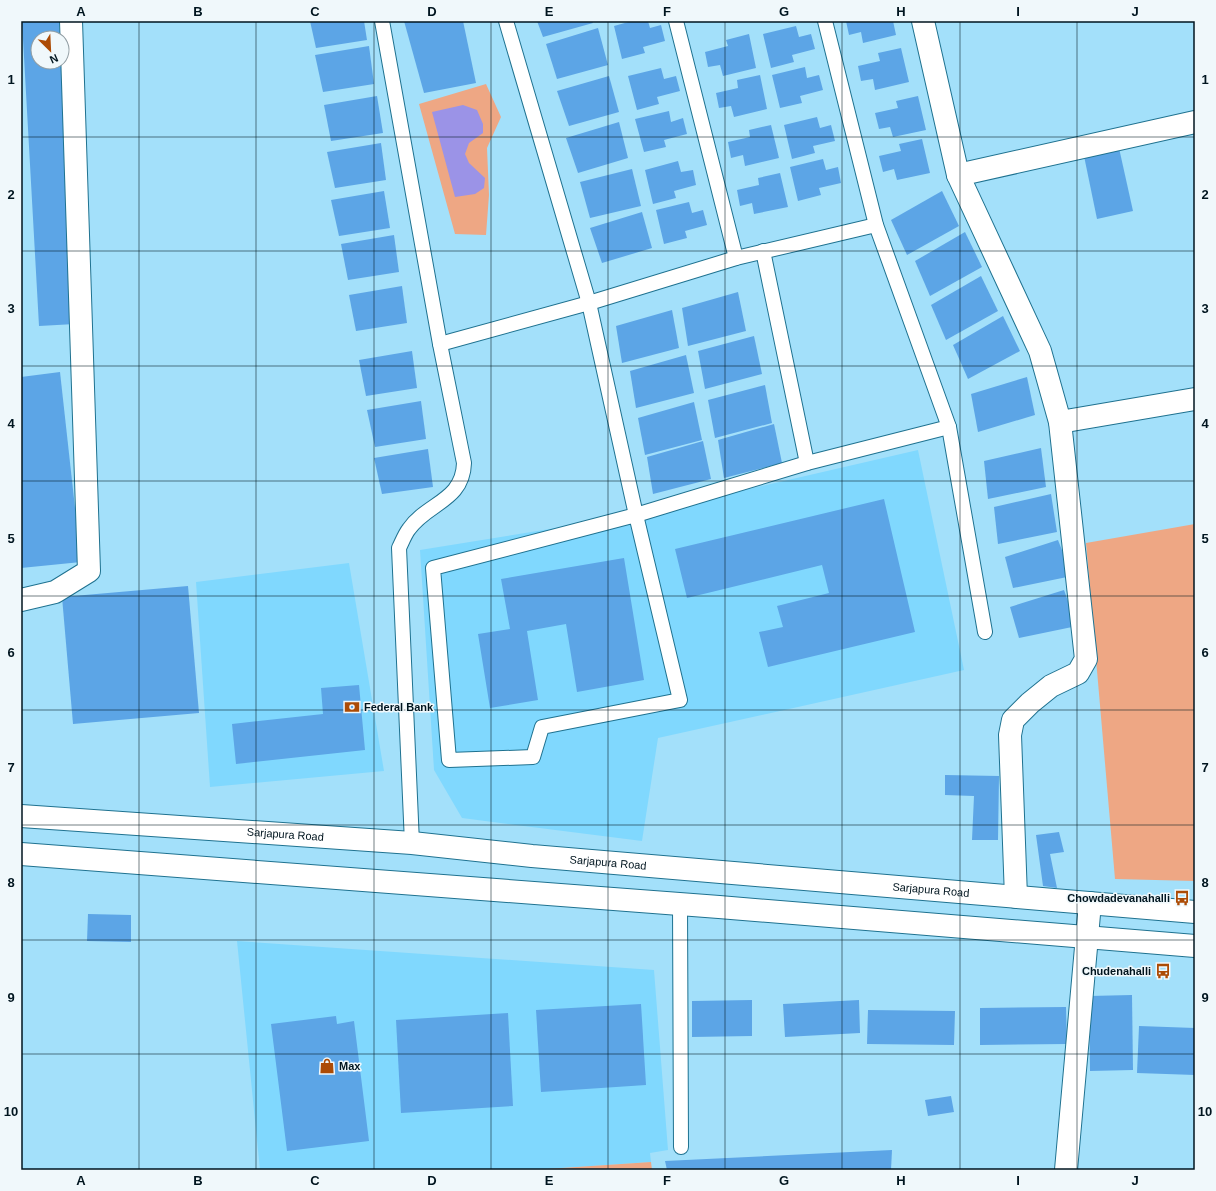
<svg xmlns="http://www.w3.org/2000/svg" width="1216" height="1191" viewBox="0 0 1216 1191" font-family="Arial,sans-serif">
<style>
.built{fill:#80d8fe}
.green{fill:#eea784}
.water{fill:#9b93e7}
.building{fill:#5ca5e6}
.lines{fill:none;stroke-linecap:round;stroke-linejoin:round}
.lane-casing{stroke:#1f7290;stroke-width:16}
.street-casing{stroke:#1f7290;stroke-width:24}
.primary-casing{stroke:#1f7290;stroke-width:24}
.lane{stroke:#fff;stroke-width:14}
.street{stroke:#fff;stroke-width:22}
.primary{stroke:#fff;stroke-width:22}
.grid{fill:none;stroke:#00151f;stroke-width:1;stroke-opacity:0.55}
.labels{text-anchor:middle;stroke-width:3;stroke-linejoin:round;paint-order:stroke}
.poi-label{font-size:11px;font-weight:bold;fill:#00151f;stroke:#f0f8fb;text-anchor:start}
.street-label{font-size:11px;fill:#00151f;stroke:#f0f8fb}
.neatline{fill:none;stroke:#00151f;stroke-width:1.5}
.grid-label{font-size:13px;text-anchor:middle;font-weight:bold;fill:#00151f}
</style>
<rect width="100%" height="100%" fill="#a3e0fa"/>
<g class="built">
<path d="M918,450L964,670L658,738L642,841L462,818L434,770L420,550L636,515Z"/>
<path d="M349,563L384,771L210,787L196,582Z"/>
<path d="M237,941L654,970L668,1150L650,1153L651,1162L532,1170H260Z"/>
</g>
<g class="green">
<path d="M486,84L501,117L487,148L489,195L486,235L455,234L419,104Z"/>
<path d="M1195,524V881L1115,879L1086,543Z"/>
<path d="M651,1162L652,1170H532Z"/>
</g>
<path class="water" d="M463,105L477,110L483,124V133L469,143L465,154L469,163L485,178L484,188L475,194L455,197L432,112Z"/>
<g class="building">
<path d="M22,21H59L60,38H38V62H61L75,324L39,326Z"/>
<path d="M310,21H364L367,40L316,48Z"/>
<path d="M404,21H463L476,83L424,93Z"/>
<path d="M537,21H592L593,23L543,37Z"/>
<path d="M632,21H648L650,28L661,25L665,41L643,47L645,53L622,59L614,26Z"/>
<path d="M846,21H893L896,35L863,43L861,32L849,35Z"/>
<path d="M796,26L799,37L811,34L815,49L792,55L794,62L771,68L763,34Z"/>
<path d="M598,28L608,65L557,79L546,44Z"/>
<path d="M749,34L756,68L723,76L720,65L708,67L705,52L728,46L726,40Z"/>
<path d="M369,46L374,84L323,92L315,55Z"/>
<path d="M901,48L909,82L875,90L873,79L861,81L858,66L880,61L878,53Z"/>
<path d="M805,67L807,78L819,75L823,90L800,96L802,103L780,108L772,75Z"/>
<path d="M661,68L664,79L676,76L680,91L657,97L659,104L637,110L628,76Z"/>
<path d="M760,75L767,109L734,117L731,106L719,108L716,93L738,88L737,80Z"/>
<path d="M609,76L619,112L569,126L557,91Z"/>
<path d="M377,96L383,133L331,141L324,105Z"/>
<path d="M918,96L926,130L893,137L890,127L879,129L875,113L898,108L896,101Z"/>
<path d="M669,111L671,122L683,118L687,134L664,140L666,147L644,152L635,119Z"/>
<path d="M817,117L820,128L831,125L835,141L813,146L815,153L792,159L784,125Z"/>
<path d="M619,122L628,158L578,173L566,138Z"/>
<path d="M771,125L779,158L745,166L743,155L731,158L728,142L750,137L749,130Z"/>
<path d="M922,139L930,173L897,180L894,169L883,172L879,156L901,151L899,144Z"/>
<path d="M381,143L386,180L335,188L327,152Z"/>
<path d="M1119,148L1133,211L1097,219L1084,156Z"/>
<path d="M823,159L826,170L838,167L841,183L819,188L821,195L798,201L790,167Z"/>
<path d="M678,161L681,172L693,170L696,185L674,191L676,198L653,204L645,170Z"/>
<path d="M632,169L641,206L590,218L580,182Z"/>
<path d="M780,173L788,207L754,214L752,203L740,206L737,190L759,185L758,178Z"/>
<path d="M384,191L390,228L339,236L331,200Z"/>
<path d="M942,191L959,226L907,255L891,220Z"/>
<path d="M689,202L692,213L703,210L707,225L685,231L687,238L664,244L656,210Z"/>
<path d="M642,212L652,248L602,263L590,228Z"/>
<path d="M965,232L982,267L930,296L915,261Z"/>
<path d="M394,235L399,272L348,280L341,244Z"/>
<path d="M981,276L998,311L946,340L931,305Z"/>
<path d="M402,286L407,323L356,331L349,295Z"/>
<path d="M738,292L746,331L688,346L682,308Z"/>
<path d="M672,310L679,348L622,363L616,326Z"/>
<path d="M1003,316L1020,351L968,379L953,345Z"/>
<path d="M754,336L762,374L705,389L698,351Z"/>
<path d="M412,351L417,388L366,396L359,360Z"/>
<path d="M686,355L694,393L636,408L630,371Z"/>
<path d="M60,372L81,562L21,568V377Z"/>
<path d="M1027,377L1035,415L978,432L971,394Z"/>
<path d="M765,385L772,423L715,438L708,400Z"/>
<path d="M421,401L426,439L375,447L367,410Z"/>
<path d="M694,402L702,440L645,455L638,418Z"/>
<path d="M774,424L782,463L724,478L718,440Z"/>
<path d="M703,441L711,479L653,494L647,457Z"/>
<path d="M1041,448L1046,487L988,499L984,461Z"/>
<path d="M428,449L433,487L382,494L374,458Z"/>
<path d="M1051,494L1057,532L998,544L994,507Z"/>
<path d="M884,499L915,632L768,667L759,632L783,627L777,606L829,593L822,565L687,598L675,549Z"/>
<path d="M1058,540L1072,576L1013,588L1005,557Z"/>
<path d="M624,558L644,680L577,692L566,624L527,631L538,700L490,708L478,634L510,629L501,579Z"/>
<path d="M188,586L199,713L73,724L62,597Z"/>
<path d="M1064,590L1077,626L1019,638L1010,607Z"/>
<path d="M359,685L365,750L236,764L232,724L323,714L321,688Z"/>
<path d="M945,775L999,776L998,840H972L974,796L945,795Z"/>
<path d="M1059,832L1064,852L1050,854L1057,888L1043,886L1036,835Z"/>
<path d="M88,914L131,915V942L87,941Z"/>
<path d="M1132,995L1133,1070L1090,1071L1089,996Z"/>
<path d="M752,1000V1036L692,1037V1001Z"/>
<path d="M859,1000L860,1033L785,1037L783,1004Z"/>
<path d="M641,1004L646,1085L541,1092L536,1010Z"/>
<path d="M1066,1007L1067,1044L980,1045V1008Z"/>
<path d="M868,1010L955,1011L954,1045L867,1044Z"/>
<path d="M508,1013L513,1106L401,1113L396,1020Z"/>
<path d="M336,1016L337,1024L354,1021L369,1141L287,1151L271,1024Z"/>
<path d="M1139,1026L1195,1028V1075L1137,1073Z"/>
<path d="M951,1096L954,1112L928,1116L925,1100Z"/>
<path d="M892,1150L891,1170H667L665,1161Z"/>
</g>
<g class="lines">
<g class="lane-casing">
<g id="lane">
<path d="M382,21L440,344L464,463C463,501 427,503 409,529C405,534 402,542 399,548L412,843"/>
<path d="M506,21L589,303L636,515L807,463L949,427"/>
<path d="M676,21L736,258"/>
<path d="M825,21L876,225L949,427L985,632"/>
<path d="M763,251L807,463"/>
<path d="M440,344L589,303L736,258L876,225"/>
<path d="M636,515L680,700L542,727L533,757L449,760L433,568Z"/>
<path d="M680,904L681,1147"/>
</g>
</g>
<g class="street-casing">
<g id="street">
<path d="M923,21L958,175L1040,351L1060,422L1086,659L1078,673L1051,686L1030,703L1013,720L1010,735L1016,897"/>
<path d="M958,175L1195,122"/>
<path d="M1060,422L1195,399"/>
<path d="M21,600L55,592L89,571L71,21"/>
<path d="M1066,1170L1090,903"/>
</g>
</g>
<g class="primary-casing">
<g id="primary">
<path id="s1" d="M21,816L412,843L532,856L1195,912"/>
<path d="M21,854L719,907L1195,946"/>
</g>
</g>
<use href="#lane" class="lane"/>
<use href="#street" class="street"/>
<use href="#primary" class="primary"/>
</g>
<path class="grid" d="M139,21V1170M256,21V1170M374,21V1170M491,21V1170M608,21V1170M725,21V1170M842,21V1170M960,21V1170M1077,21V1170M21,137H1195M21,251H1195M21,366H1195M21,481H1195M21,596H1195M21,710H1195M21,825H1195M21,940H1195M21,1054H1195"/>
<defs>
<g id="bank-bare" transform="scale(1.2)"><path d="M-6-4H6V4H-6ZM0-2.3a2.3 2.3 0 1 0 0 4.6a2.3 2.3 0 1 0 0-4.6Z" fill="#ac4b05" stroke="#f0f8fb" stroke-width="2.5" paint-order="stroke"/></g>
<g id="bus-bare" transform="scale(1.2)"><path d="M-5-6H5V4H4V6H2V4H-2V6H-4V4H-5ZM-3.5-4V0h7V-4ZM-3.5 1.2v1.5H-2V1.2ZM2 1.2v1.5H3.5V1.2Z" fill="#ac4b05" stroke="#f0f8fb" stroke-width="2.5" paint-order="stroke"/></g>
<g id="shop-bare" transform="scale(1.2)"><path d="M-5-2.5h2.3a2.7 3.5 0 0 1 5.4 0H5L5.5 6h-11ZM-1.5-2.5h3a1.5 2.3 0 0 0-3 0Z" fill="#ac4b05" stroke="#f0f8fb" stroke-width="2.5" paint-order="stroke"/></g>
</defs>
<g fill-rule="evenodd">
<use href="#bank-bare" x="352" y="707"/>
<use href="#bus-bare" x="1182" y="898"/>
<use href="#bus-bare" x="1163" y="971"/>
<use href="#shop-bare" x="327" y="1066"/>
</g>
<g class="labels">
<g class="poi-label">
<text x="364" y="711">Federal Bank</text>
<text x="1170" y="902" text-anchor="end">Chowdadevanahalli</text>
<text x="1151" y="975" text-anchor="end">Chudenahalli</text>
<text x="339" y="1070">Max</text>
</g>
<g class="street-label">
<text dy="4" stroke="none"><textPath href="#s1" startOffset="265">Sarjapura Road</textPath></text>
<text dy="4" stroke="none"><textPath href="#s1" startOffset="589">Sarjapura Road</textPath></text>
<text dy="4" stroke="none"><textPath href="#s1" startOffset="913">Sarjapura Road</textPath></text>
</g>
</g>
<rect width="1216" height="1191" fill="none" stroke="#f0f8fb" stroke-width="44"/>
<g transform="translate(50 50) rotate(156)"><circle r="19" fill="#f0f8fb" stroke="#909da3"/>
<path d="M0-3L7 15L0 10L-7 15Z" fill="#ac4b05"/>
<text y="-6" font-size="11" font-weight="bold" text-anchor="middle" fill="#00151f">N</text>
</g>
<rect x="22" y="22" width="1172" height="1147" class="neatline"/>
<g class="grid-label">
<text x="81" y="16">A</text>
<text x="198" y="16">B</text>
<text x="315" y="16">C</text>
<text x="432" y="16">D</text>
<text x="549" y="16">E</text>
<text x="667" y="16">F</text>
<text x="784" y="16">G</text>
<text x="901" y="16">H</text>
<text x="1018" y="16">I</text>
<text x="1135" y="16">J</text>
<text x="11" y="84">1</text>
<text x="1205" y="84">1</text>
<text x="11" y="199">2</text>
<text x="1205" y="199">2</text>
<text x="11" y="313">3</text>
<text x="1205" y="313">3</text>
<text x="11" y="428">4</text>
<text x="1205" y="428">4</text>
<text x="11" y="543">5</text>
<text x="1205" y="543">5</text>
<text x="11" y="657">6</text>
<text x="1205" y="657">6</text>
<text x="11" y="772">7</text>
<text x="1205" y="772">7</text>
<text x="11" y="887">8</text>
<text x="1205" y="887">8</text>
<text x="11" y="1002">9</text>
<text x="1205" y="1002">9</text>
<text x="11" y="1116">10</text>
<text x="1205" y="1116">10</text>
<text x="81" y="1185">A</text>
<text x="198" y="1185">B</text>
<text x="315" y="1185">C</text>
<text x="432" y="1185">D</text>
<text x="549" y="1185">E</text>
<text x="667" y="1185">F</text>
<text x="784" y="1185">G</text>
<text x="901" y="1185">H</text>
<text x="1018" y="1185">I</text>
<text x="1135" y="1185">J</text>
</g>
</svg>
